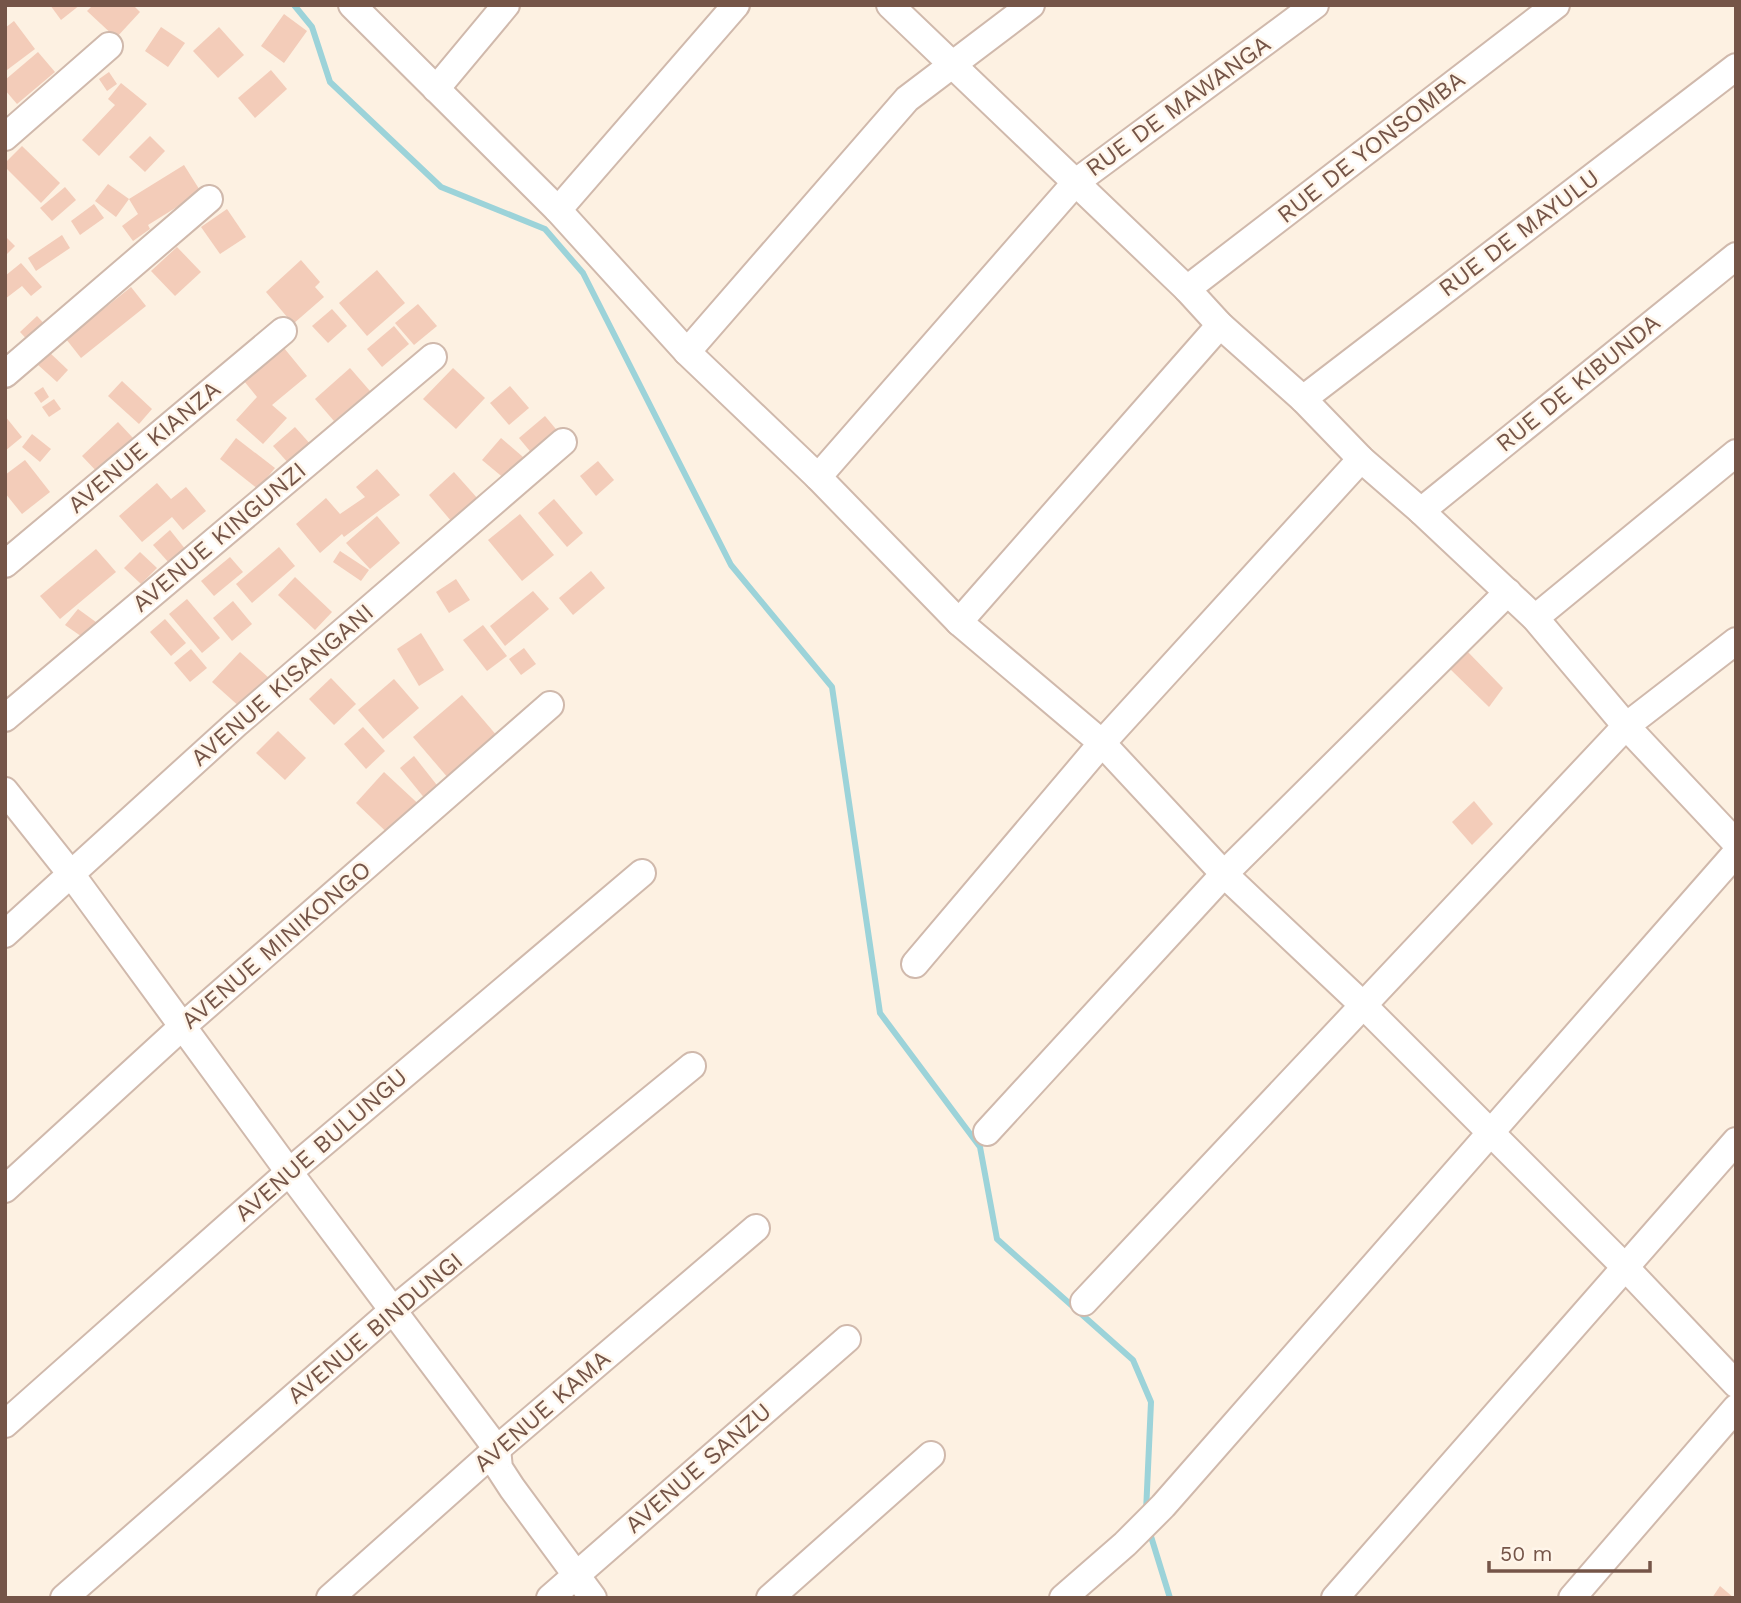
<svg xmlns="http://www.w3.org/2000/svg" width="1741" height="1603" viewBox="0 0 1741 1603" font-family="'Work Sans',sans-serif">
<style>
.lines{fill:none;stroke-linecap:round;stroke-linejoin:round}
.stream{stroke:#9cd3d9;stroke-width:6}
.building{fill:#f3ccb9}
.street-casing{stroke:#d0b9ac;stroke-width:30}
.street{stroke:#fff;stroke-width:26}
.labels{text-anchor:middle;stroke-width:5;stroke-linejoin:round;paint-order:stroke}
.street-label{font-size:24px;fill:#755548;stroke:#fff5e9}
</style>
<rect width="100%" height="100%" fill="#fdf1e2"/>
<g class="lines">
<g class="stream">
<path d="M294,5L312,27L330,82L441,187L545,229L583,273L731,565L832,687L880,1013L980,1147L997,1239L1133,1360L1151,1402L1146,1512"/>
<path d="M1149,1530L1170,1598"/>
</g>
</g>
<g class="building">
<path d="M50,5H80L61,20Z"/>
<path d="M93,5H133L140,12L116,38L87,11Z"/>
<path d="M284,14L307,31L284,63L261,46Z"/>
<path d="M14,21L35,49L7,70L5,67V28Z"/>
<path d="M161,27L185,43L168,67L145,51Z"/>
<path d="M219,27L244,55L218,78L193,51Z"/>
<path d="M38,52L55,72L17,104L5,90V80Z"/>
<path d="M271,70L287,89L255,118L238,98Z"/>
<path d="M109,72L117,84L107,91L99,79Z"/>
<path d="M121,83L147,104L99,156L82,140L115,105L108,99Z"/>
<path d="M150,136L165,151L145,172L129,157Z"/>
<path d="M22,146L60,183L41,203L5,167V163Z"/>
<path d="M184,165L201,192L148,225L150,229L133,241L122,226L138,214L129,199Z"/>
<path d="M108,184L129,199L116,217L95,201Z"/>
<path d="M65,187L76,200L52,221L40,208Z"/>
<path d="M94,204L104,218L80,235L71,221Z"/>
<path d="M227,209L246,237L220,254L201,227Z"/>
<path d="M62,235L70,248L36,271L28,258Z"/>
<path d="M5,236L15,246L5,256Z"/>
<path d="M177,247L201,272L175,296L151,271Z"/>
<path d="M301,260L320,282L315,287L324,297L293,324L266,292Z"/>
<path d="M21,263L42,287L31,296L22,286L5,299V276Z"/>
<path d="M377,270L405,303L367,336L339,303Z"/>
<path d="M131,287L146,306L81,358L66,339Z"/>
<path d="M418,304L437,326L414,345L395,323Z"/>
<path d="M332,309L347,326L328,343L312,326Z"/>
<path d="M37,316L49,329L32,345L20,332Z"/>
<path d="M394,326L409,344L382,367L367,349Z"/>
<path d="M284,348L307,376L272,405L287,418L263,444L236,420L257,397L244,381Z"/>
<path d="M48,351L68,370L57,382L37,364Z"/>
<path d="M350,368L370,391L334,421L315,399Z"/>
<path d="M453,368L485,398L456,429L423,399Z"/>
<path d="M122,381L152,409L139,424L108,396Z"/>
<path d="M510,386L529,408L509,425L490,403Z"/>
<path d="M43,387L49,397L41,403L34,393Z"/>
<path d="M54,399L61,409L49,417L42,407Z"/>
<path d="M5,416L22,437L5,451Z"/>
<path d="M545,416L560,434L534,456L519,438Z"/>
<path d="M118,422L133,438L118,451L122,456L101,476L82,456Z"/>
<path d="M295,427L312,446L290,465L273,446Z"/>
<path d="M32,434L51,449L40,462L22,447Z"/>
<path d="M236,438L275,468L258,489L220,459Z"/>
<path d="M501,438L530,463L512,485L482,460Z"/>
<path d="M25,460L50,492L22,514L5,493V475Z"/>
<path d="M598,461L614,480L596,496L580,476Z"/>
<path d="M377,469L400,495L344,537L342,534L320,553L296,524L326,498L340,514L365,497L356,487Z"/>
<path d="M454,472L478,499L452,522L429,495Z"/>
<path d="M157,483L171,499L186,487L206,511L183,530L172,517L142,542L119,516Z"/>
<path d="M554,499L583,533L567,547L538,513Z"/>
<path d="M520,514L554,555L522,581L488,540Z"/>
<path d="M377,516L400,543L370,569L346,543Z"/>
<path d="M170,530L186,550L170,564L153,545Z"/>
<path d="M279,547L295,566L252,603L236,584Z"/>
<path d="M96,549L116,572L60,619L40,596Z"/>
<path d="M340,551L369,570L361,581L333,562Z"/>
<path d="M140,552L157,568L141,584L124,568Z"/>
<path d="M230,557L243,572L214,596L201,581Z"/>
<path d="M591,571L605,588L573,615L559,598Z"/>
<path d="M295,577L332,612L315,630L278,595Z"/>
<path d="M456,579L470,600L449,613L436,592Z"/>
<path d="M533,591L549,609L505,646L490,626Z"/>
<path d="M187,599L220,638L202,653L169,614Z"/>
<path d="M233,601L252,624L232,641L213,618Z"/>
<path d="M78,609L100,625L88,641L65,625Z"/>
<path d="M165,619L186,643L171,656L150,632Z"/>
<path d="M483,625L507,656L487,671L463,640Z"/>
<path d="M421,633L444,670L419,686L397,649Z"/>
<path d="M524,648L536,664L521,675L509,659Z"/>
<path d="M191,649L207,668L190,682L174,663Z"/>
<path d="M1465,649L1503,688L1489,707L1448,667Z"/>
<path d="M240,652L269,678L241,708L212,682Z"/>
<path d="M331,678L356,704L334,725L309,699Z"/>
<path d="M394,679L419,708L383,739L358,710Z"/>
<path d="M462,695L504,744L455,786L413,737Z"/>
<path d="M363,727L385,751L366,769L344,744Z"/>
<path d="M278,731L306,758L285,780L256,753Z"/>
<path d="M414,756L440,789L426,800L400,768Z"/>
<path d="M384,772L426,811L397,842L356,803Z"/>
<path d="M1474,801L1493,824L1472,845L1452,822Z"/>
<path d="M1720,1586L1734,1598H1712Z"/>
</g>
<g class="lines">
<g class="street-casing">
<g id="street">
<path d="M352,5L558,210L687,352L818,477L959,622L1102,743L1224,874L1364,1006L1624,1266L1736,1384"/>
<path d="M890,5L1187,289L1220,325L1303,399L1361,459L1421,511L1535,618L1626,726L1736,843"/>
<path d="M436,89L506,5"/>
<path d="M5,137L109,46"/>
<path d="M558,210L736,5"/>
<path d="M1187,289L1556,5"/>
<path d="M687,352L907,99L1031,5"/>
<path d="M5,374L209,199"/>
<path d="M1303,399L1736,67"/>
<path d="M818,477L1076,182L1315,5"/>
<path d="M1421,511L1736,256"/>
<path d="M5,564L283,331"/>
<path d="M1535,618L1736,453"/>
<path d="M959,622L1220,325"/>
<path d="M5,718L433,357"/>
<path d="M5,791L71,874L289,1172L497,1449L499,1468L512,1488L593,1598"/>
<path d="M5,934L236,724L563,442"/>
<path d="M915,964L1102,743L1361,459"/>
<path d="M987,1132L1224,874L1508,592"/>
<path d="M5,1189L183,1026L550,705"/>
<path d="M1084,1302L1626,726L1736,641"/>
<path d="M5,1424L289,1172L642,873"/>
<path d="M64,1598L392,1311L692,1066"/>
<path d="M330,1598L497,1449L756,1228"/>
<path d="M550,1598L847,1339"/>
<path d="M770,1598L931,1455"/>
<path d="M1063,1598L1125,1544L1163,1506L1736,853"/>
<path d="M1335,1598L1736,1141"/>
<path d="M1572,1598L1736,1408"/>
</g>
</g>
<use href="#street" class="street"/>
</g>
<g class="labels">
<g class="street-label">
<text transform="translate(1178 106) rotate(-36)" y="8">RUE DE MAWANGA</text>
<text transform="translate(1371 147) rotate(-38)" y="8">RUE DE YONSOMBA</text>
<text transform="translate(1519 233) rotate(-37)" y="8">RUE DE MAYULU</text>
<text transform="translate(1578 383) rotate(-39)" y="8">RUE DE KIBUNDA</text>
<text transform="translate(144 447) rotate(-40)" y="8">AVENUE KIANZA</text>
<text transform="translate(219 537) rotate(-40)" y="8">AVENUE KINGUNZI</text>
<text transform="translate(282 685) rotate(-41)" y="8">AVENUE KISANGANI</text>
<text transform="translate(276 945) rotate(-41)" y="8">AVENUE MINIKONGO</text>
<text transform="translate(321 1145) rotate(-41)" y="8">AVENUE BULUNGU</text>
<text transform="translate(375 1328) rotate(-40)" y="8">AVENUE BINDUNGI</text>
<text transform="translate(542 1411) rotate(-41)" y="8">AVENUE KAMA</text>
<text transform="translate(698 1468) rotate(-41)" y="8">AVENUE SANZU</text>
</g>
</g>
<rect width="1741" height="1603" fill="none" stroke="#755548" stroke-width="14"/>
<path d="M1489 1561v10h161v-10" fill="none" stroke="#755548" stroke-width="3.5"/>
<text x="1500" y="1561" font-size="21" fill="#755548" stroke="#fff5e9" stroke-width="5" paint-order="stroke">50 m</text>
</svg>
